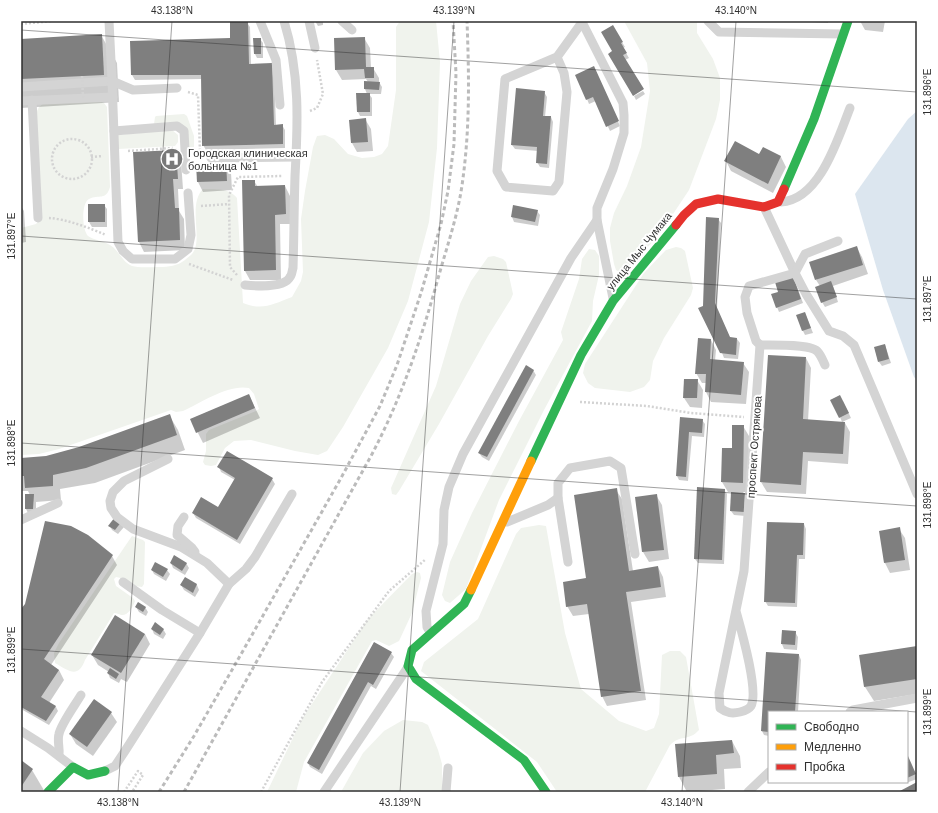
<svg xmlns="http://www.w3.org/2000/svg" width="938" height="813" viewBox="0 0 938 813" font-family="Helvetica,sans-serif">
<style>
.green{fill:#f0f3ed}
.water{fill:#dce6ef}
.shadow{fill:#0003}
.building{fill:#7f7f7f}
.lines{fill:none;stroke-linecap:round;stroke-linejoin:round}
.path{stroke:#d3d3d3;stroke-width:2.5;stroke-dasharray:2 2;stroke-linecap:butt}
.lane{stroke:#d4d4d4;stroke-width:9}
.fast{stroke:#30b455;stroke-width:9}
.slow{stroke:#ff9f0a;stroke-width:9}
.jam{stroke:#e5322d;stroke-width:9}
.rail{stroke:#bbb;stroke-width:3;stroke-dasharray:4 3;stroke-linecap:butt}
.path-bridge{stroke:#d3d3d3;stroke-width:2.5;stroke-dasharray:2 2;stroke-linecap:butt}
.ticks{fill:none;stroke:#2f2f2f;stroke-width:1;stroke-opacity:0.45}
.labels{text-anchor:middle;stroke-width:4;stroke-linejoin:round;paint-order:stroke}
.poi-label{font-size:11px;fill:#2f2f2f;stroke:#fff;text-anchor:start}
.street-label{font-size:11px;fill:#2f2f2f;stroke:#fff}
.neatline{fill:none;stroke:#2f2f2f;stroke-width:1.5}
.ticks-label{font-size:10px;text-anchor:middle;fill:#2f2f2f}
</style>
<rect width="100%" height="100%" fill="#fff"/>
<g class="green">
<path d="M400,21H436L440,62L437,148L429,222L408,301L388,348L343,427L327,451L318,455L295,451L251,440L234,441L225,448L216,465L211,466L205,465L203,462L206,451V434L209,430L256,411L259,409L254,394L249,388C229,384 202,402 183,411L176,412L171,410L59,449L39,454L21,455V228L36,224L40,219L36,113L39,107L44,103L99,101L104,103L107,107L110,187C106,201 99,194 89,199C81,203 82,230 88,236C93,240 104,241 110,245C119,250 122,262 132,266C138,268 153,267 159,267C169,267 177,266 185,260C187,258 190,256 192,254C204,240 187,205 203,189C215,190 228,187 237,198L243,303C263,311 273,304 292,297L301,281L303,272L301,219L305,191L313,147L317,136L325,135L334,139L348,154L362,158L374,157L382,154L388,146L396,90V27Z"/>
<path d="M624,21H697V33L713,59L720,78V100L716,119L689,190L663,229L627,272L621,273L616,270L614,264L610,241V228L614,213L627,186L641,147L650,91L647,63Z"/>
<path d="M184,114L187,116L194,136V152L188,151L186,131L154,124L155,117L156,116Z"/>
<path d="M172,130L178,135V142L175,146L118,149V135Z"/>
<path d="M676,247L681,248L685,251L693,288L691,295L664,338L653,361L650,380L644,387L630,392L595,388L588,383L583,373L585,364L644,273L666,250Z"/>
<path d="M589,249L595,250L599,256V275L593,301L592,321L544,410L499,500L466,589L450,603L445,601L442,595L450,562L472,513L519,421L563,340L561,332L579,279L582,259Z"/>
<path d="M494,256L503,259L506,262L513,294L511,299L488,336L439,424L399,491L396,495L392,494L391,488L436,386L460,304L471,281L488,257Z"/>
<path d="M539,525L546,526L565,633L581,689L619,721L646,731L654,728L659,714L662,655L670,651H680L686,657L699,730C688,742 681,734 670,745L645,792H557L537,762L421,671L424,662L478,619L516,534L521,528Z"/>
<path d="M132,536L143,540L145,542L144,584L142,587C132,587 126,578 116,577L114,579L116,586L133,598L135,601C133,607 128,616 121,615C119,614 117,613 114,613L85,660C78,679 69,671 55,663L54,653L59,643Z"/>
<path d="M417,572L420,573L421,578L412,613L399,641L389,646L376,640L372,641L304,762L296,792H267L302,719L368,619L412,574Z"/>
<path d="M403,720L422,722L428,725L438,750L442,764V792H341L363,753L384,731Z"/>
</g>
<path class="water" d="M917,111V380L914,377L883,290L855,194L908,119Z"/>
<g class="shadow">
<path d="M315,21H323V25L318,26Z"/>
<path d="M793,21H828V23Z"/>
<path d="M860,21H885L883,32L865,30Z"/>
<path d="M247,23L250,27L251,65L272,64L274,69L276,126L282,125L285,130V148L206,150L203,145L202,79L135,80L132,75L131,42L231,39Z"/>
<path d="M612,26L625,47L623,48L629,58L625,60L614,51Z"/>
<path d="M101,35L117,63L119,102L21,108V40Z"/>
<path d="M364,38L370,48L371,68H373L379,78V82L382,87L381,94H369L372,98V116H360L358,112L367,94L365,89L368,82L366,79L342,80L336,70Z"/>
<path d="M260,39L263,43V58H257L255,54Z"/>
<path d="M596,72L620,126L610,131L596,101L589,104L587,99Z"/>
<path d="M643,91L645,94L636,100L634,96Z"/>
<path d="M544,92L547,97L545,117H551L553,122L549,168L540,167L537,162L538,151L515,149L512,145Z"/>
<path d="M365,119L371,129L373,151L357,152L352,143Z"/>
<path d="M763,148L781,157L786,167L773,193L731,171L726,161L760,155Z"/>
<path d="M176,151L181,161L183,189H178L179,211L184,219L185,250L144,252L139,242L135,153Z"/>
<path d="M226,163L231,173L232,190L203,192L198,182L197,165Z"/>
<path d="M254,181L258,187L285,186L290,196L291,224H280L281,280H250L245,271Z"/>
<path d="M89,205H104L107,209V227H92L89,222Z"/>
<path d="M21,206L24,211L26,242L21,243Z"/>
<path d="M514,206L537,211L540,215L538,226L514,222L512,217Z"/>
<path d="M718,219L721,223L717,309L730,338L737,339L740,343L738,359L724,358L704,306Z"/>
<path d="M857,248L862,257L868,274L833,286L838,302L825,307L822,302L820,286L816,280Z"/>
<path d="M795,281L803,303L779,312L777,307Z"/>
<path d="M805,313L813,333L805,335L803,331Z"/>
<path d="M711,340L716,350L715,361L743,363L749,372L746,404L711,402L706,392V383H702L696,373Z"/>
<path d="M885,345L891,363L882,366L879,362Z"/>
<path d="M806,358L811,368L808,421L845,423L850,432L848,464L808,461L806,494L767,492L761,482Z"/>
<path d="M533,370L536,375L489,461L482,457L479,453Z"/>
<path d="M697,380L703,390L702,408L690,407L684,398Z"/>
<path d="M249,395L260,418L203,443L191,419Z"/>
<path d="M843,401L851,418L842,422L840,417Z"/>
<path d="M169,415L178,430L185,450L95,483L60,489L61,500L36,502V513H28L26,509L30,495L28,491H21V459L46,457L79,448Z"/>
<path d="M681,418L702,420L705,424L704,437L692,436L688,481L679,480L677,476Z"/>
<path d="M743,426L749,436L748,492H743L747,498L746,516L734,515L731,511L732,492H728L722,482L723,449H733Z"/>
<path d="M227,453L272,479L275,484L240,544L196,518L193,513L218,508L235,480L221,472L219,467Z"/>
<path d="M616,490L622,499L633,571L658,567L663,577L666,597L631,602L646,700L607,706L602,696L589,614L573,616L567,606L587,579Z"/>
<path d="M724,490L727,494L724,564L698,563L695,559Z"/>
<path d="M656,495L662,505L669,559L649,562L643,552L636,498Z"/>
<path d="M121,522L124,527L118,534L112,530L110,526Z"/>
<path d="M804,524L806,529L805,559H799L797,607L768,606L765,601Z"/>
<path d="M899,529L905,538L910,570L890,573L885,563L880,532Z"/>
<path d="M112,556L117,565L51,665L59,670L64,680L49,703L56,707L58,711L49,725L21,709V610Z"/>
<path d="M171,563H186L189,568L185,575L173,568Z"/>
<path d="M152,570H167L170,574L166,581L154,574Z"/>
<path d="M185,578L197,585L199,590L195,597L184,590L181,585Z"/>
<path d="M136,607H145L148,612L146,616L139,612Z"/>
<path d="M152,629H163L166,634L163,639L154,634Z"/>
<path d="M783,631L795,632L798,637L797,650L784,649L782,644Z"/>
<path d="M145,634L150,644L127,682L121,679L119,683L110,678L108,673L109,672L98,665L92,655Z"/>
<path d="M374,643L391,653L394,657L376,689L371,686L322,774L310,767L308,763Z"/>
<path d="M917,647V694L874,701L865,687L861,656Z"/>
<path d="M767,653L799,655L801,660L798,712H769V736L764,735L762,731Z"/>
<path d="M111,713L117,722L93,756L76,744L70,734Z"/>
<path d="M732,741L740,756L741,768L724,769L725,789L687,792L679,777Z"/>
<path d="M907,758L910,762L917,779L906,783Z"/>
<path d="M21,762L32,770L45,792H21Z"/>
</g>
<g class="building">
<path d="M230,22H248L249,64L272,63L274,125L283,124V144L202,146L201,75H131L130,41L230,38Z"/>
<path d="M613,25L623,42L621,43L627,53L623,55L644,89L633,96L608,54L612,51L601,32Z"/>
<path d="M102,34L104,75L21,79V39Z"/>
<path d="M365,37L366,67H374V78H365L364,69L335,70L334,38Z"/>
<path d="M253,38H261V54H254Z"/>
<path d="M594,66L619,121L606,127L593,97L586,100L575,75Z"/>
<path d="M364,81L380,82L379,90L364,89Z"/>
<path d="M516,88L545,91L543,116H551L547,164L536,163L537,147L511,145Z"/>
<path d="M356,93H370V112H357Z"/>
<path d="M366,118L368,142L351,143L349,120Z"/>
<path d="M735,141L759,154L763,147L781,156L768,184L724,161Z"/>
<path d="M176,150L178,179H173L175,208H179L180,240L138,242L133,152Z"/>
<path d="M226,162L227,181L197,182L196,164Z"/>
<path d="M242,180H255V186L285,185L286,214L275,215L276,270L244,271Z"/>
<rect x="88" y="204" width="17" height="18"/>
<path d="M513,205L538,210L535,222L511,217Z"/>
<path d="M706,217L719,218L715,303L730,337L737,338L736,355L720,353L698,308L703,306Z"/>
<path d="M857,246L863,265L815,280L809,262Z"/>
<path d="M793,276L801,299L776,308L771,294L778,292L775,282Z"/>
<path d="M831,281L837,297L821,303L815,287Z"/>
<path d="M805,312L811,328L802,331L796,315Z"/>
<path d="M698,338L711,339L710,359L744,362L741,395L705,392L706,374H695Z"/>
<path d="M885,344L889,359L878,362L874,347Z"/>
<path d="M768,355L806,357L803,419L845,422L843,454L803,452L801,485L760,482Z"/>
<path d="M526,365L534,370L487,457L478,453Z"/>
<path d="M684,379H698L697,398H683Z"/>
<path d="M249,394L255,408L196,433L190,419Z"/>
<path d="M840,395L849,413L839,418L830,400Z"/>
<path d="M170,414L177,435L86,468L53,475V486L25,488L24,476H21V458L46,456L79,447Z"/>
<path d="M680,417L703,419L702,433L689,432L686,477L676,476Z"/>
<path d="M732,425H744L743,483L721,482L722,448H732Z"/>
<path d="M227,451L273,478L237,540L192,513L201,497L218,507L235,478L217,467Z"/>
<path d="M697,487L725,489L722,560L694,559Z"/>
<path d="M617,488L629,571L658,566L661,587L626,592L641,691L601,697L587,604L566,607L563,582L586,578L574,495Z"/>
<path d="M731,492L745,493L744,512L730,511Z"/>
<path d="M25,494H34L33,509H25Z"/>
<path d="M657,494L664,550L642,552L635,497Z"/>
<path d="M115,517L122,521L115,530L108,526Z"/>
<path d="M45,521L71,526L88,535L113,555L44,659L59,670L41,697L56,706L46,721L21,707V609L25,604Z"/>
<path d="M767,522L804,523L803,555H797L795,603L764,602Z"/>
<path d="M900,527L905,560L884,563L879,531Z"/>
<path d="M174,555L187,563L182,571L170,563Z"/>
<path d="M155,562L168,569L163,577L151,570Z"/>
<path d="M185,577L197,584L193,593L180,585Z"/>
<path d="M138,602L146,607L143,612L135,607Z"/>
<path d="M115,615L145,634L121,673L91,655Z"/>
<path d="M155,622L164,629L160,635L151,629Z"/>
<path d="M782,630L796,631L795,645L781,644Z"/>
<path d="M374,642L392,652L373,685L368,682L319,770L307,763Z"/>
<path d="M917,646V679L864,687L859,655Z"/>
<path d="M766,652L799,654L795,712H769V732L761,731Z"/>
<path d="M110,668L119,674L116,679L107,673Z"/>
<path d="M94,699L112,712L87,747L69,734Z"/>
<path d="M732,740L734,753L716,755L717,774L678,777L675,744Z"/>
<path d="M907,756H908L916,774L907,778Z"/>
<path d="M21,760L33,769L21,787Z"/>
<path d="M917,782V792H898Z"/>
</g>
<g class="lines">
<g class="path">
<path d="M21,24L52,21"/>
<path d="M188,92L198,95L200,152"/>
<path d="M310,111L317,108L323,94L317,60"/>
<circle cx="72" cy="159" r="20"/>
<path d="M128,151L173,148"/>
<path d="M91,157L103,156"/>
<path d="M201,206L229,204"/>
<path d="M49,218C66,219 90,228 106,235"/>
<path d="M189,264L233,280"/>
<path d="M237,275L230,267L229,195L238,177L282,176"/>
<path d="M580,402L647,406L691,413L744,417"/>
<path d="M124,792L138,771L143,775L132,792"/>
<path d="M261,792L322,682L389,591L426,559"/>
</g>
<g class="lane">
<path d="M260,21L276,60L280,105"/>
<path d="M309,21L315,48"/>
<path d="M342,21L352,30"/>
<path d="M708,21L719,32L843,34"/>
<path d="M582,22L623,103L624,115V133L613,169L597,208V220L613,298"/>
<path d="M557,57L505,79L497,171L506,187L553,191L559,182L567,92L564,73L557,57L583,21"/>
<path d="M21,87L112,81L109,21"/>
<path d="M177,88L133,90L112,81L118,242L123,251L132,259H175L188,249L191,235L188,193"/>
<path d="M32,100L38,218"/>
<path d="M21,101L113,97"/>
<path d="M114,131L177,126L184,131L186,170"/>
<path d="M211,158L296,157"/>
<path d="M781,202C820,200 838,138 850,108"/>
<path d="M764,207L795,273"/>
<path d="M795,273L805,254L838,241"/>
<path d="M245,285C255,286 285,288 290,277C292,275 292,271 293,268C294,237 294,207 295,176C298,123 300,73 284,21"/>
<path d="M760,345C772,345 809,344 817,351C821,355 823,361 825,365"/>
<path d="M168,459L124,481L113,492L110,501L111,508L117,517L133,529L181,547L207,563L229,584"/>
<path d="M558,498V483L570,468L610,461L621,468L635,554"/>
<path d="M184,517L178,526L177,535L192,548L195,552"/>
<path d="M21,520L58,503"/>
<path d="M507,522L548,505L558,498L568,562"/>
<path d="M123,582L162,610L200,633"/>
<path d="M736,611C741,629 759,691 751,706C749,709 744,711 740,712C732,714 727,713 720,708L719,693L744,571L760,345L756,341L747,313L745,297L749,286L795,273L806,294L829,331L843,336L854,345L917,494"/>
<path d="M430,632L427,627L426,611L443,544L444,510L449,487L463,454L571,258L597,220"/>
<path d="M850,712L853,710L917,698"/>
<path d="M21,731L48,748L73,767"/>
<path d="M59,755C60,748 57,741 59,734C61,724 75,705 81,695"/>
<path d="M105,771L115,766L125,751L200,633L229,584L246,569L255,557L292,494"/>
<path d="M324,792L408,667"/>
<path d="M446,792L448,768"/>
<path d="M748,792L769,772"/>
</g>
<g class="fast">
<path d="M784,189L814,119L848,21"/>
<path d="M531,461L581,355L613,301L676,225"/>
<path d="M471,590L464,604L412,650L408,666L416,679L524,760L546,792"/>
<path d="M48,792L73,767L88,775L105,771"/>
</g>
<path class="slow" d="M471,590L531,461"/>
<path class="jam" d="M676,225L684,215L696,204L718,199L764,207L778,202L784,189"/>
<g class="rail">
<path d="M159,792L194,736L244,649L341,478L380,406L397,365L421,293L441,224L448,191L454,144L456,73L453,21"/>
<path d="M184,792L371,456C402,397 421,340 439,275C448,243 459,212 463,178C470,126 469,73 467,21"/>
</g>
<path class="path-bridge" d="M82,76L83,98"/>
</g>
<path class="ticks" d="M21,30L917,92M21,236L917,299M21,443L917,506M21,649L917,712M118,792L172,21M400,792L454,21M682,792L736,21"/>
<defs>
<g id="hospital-disc" transform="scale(1.15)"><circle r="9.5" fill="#787878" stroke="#fff"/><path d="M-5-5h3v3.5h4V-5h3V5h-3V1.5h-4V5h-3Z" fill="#fff"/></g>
</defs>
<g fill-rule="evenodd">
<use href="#hospital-disc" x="172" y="159"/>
</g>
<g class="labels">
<g class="poi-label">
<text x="188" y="157">Городская клиническая<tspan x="188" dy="13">больница №1</tspan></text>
</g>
<g class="street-label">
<text transform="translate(639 251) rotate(-51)" y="4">улица Мыс Чумака</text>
<text transform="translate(754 447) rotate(-86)" y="4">проспект Острякова</text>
</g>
</g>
<rect width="938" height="813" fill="none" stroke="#ffffff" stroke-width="44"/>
<rect x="768" y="711" width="140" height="72" fill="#ffffff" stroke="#acacac"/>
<rect x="776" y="724" width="20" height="6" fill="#30b455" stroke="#acacac"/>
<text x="804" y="731" font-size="12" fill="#2f2f2f">Свободно</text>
<rect x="776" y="744" width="20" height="6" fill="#ff9f0a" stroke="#acacac"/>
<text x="804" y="751" font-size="12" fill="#2f2f2f">Медленно</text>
<rect x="776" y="764" width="20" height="6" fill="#e5322d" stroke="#acacac"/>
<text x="804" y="771" font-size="12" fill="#2f2f2f">Пробка</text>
<rect x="22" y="22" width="894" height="769" class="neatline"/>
<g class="ticks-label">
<text x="172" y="14">43.138°N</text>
<text x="454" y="14">43.139°N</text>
<text x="736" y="14">43.140°N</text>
<text transform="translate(927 92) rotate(-90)" y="4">131.896°E</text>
<text transform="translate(11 236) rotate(-90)" y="4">131.897°E</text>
<text transform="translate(927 299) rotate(-90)" y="4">131.897°E</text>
<text transform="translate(11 443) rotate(-90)" y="4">131.898°E</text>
<text transform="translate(927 505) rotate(-90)" y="4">131.898°E</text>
<text transform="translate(11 650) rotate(-90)" y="4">131.899°E</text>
<text transform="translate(927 712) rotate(-90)" y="4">131.899°E</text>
<text x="118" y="806">43.138°N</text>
<text x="400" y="806">43.139°N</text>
<text x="682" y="806">43.140°N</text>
</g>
</svg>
